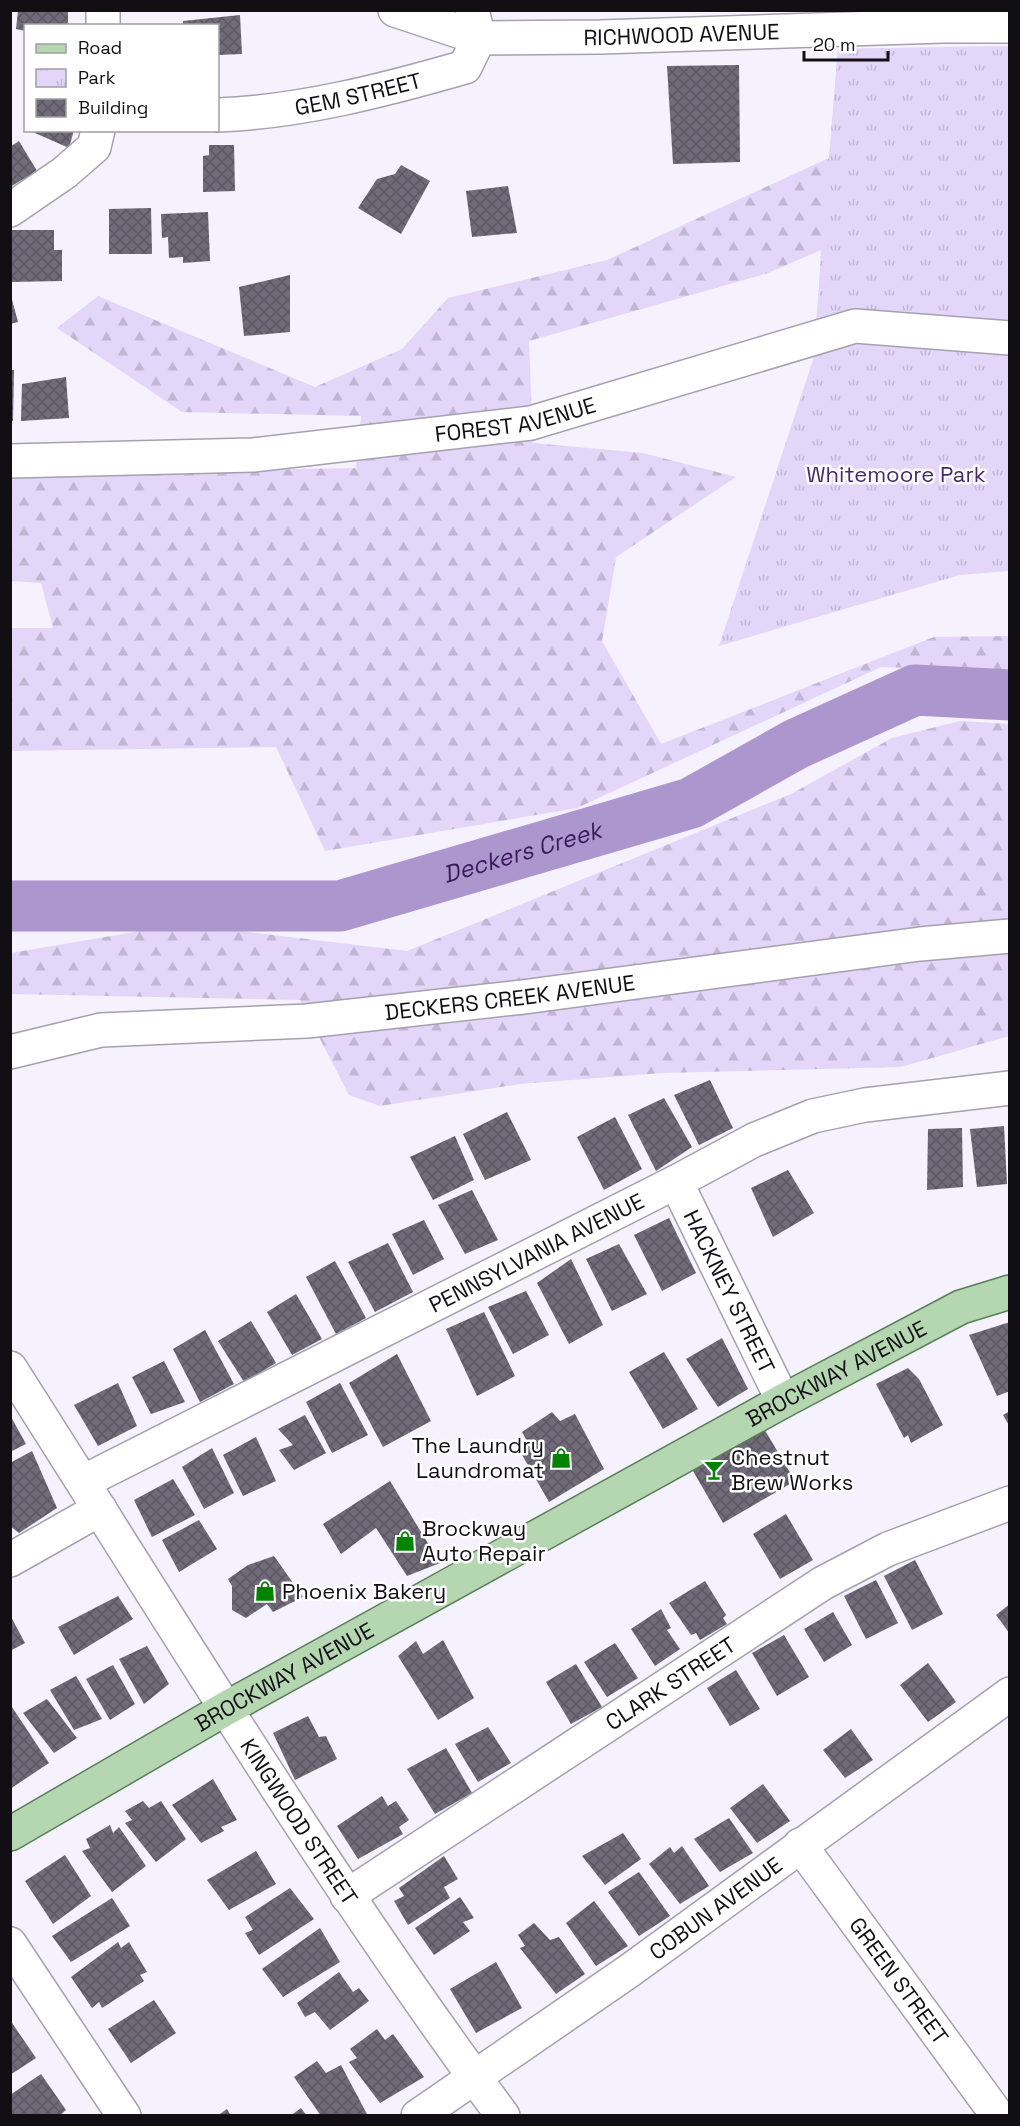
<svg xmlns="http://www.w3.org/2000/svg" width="1020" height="2126" viewBox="0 0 1020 2126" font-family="'Space Grotesk',sans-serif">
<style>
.forest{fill:url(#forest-firs)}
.park{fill:url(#park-tufts)}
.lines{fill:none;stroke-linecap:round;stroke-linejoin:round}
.river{stroke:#ac96ce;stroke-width:51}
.building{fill:url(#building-cross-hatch)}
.minor-casing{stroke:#a5a0ae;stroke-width:36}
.major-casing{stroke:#5a7f58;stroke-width:36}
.minor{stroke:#fff;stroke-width:33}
.major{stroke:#b4d6b0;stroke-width:33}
.labels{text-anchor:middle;stroke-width:5;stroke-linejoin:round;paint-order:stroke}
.street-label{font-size:22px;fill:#110f14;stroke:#fff}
.park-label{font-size:22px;fill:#48296c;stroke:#fff}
.poi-label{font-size:22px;fill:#110f14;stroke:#fff;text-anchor:start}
.water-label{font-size:24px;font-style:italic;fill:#39195b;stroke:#fff}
</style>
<defs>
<pattern id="forest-firs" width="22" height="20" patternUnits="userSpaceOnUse" patternTransform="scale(1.5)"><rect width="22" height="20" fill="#e3d6f9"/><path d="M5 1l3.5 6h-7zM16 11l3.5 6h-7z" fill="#c2b6d5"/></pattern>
<pattern id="park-tufts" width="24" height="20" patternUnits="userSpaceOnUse" patternTransform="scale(1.5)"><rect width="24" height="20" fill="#e3d6f9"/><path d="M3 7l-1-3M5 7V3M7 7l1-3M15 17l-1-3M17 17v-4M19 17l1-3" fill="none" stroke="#c2b6d5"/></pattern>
<pattern id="building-cross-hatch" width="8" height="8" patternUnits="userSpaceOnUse" patternTransform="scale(1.5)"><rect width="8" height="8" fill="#706b78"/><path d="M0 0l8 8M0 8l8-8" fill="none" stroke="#5b5661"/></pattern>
</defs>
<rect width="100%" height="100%" fill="#f5f1fd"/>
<g class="forest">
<path d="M1009,46L819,288L821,250L768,273L529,341L533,443L643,453L736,477L616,557L602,641L661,744L934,637L1009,636V671L881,667L577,808L325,851L276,747L11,751V628H53L41,583L11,581L10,475L356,468L361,416L182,412L57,328L98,296L315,387L402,349L448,298L607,260L829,158L838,49Z"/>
<path d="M960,721L1009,724V1036L901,1067L662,1073L520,1084L380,1106L349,1095L300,1000L11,994V953L181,924L407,951L791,794L892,738Z"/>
</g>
<path class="park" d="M1009,46V571L960,575L719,646L813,360L838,49Z"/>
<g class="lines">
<path class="river" id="s1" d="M10,906H340L691,803L796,744L915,690L1010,695"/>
</g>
<g class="building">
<path d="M18,10H68V26H26V31L16,29Z"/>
<path d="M240,15L242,54L218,55V26H183V21Z"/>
<path d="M739,65L740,162L673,164L667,66Z"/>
<path d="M35,130H74L69,148L35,133Z"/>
<path d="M19,141L37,171L10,187V147Z"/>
<path d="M209,145H234L235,191L203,192V156L209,155Z"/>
<path d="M401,165L430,181L401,234L358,208L377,179L395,174Z"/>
<path d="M508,186L517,233L472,237L466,191Z"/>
<path d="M151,208L152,254H109V209Z"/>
<path d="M208,212L210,261L183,263V257L169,258L168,237L162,238L161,214Z"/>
<path d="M11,230H54V250H62V281L11,282Z"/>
<path d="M290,275V332L244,336L239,287Z"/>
<path d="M10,292L18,322L10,324Z"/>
<path d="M10,370H14L13,421H10Z"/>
<path d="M66,377L69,418L21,421L22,384Z"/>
<path d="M710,1080L733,1128L699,1145L674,1095Z"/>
<path d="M664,1098L692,1147L656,1171L628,1115Z"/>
<path d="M507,1112L531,1160L485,1180L463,1134Z"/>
<path d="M615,1117L642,1169L604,1190L577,1137Z"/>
<path d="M1004,1126L1007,1184L977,1187L970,1129Z"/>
<path d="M962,1128L963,1187L927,1190L928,1129Z"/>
<path d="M455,1136L474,1180L433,1200L410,1157Z"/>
<path d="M788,1170L814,1213L773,1237L751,1188Z"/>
<path d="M472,1190L498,1240L465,1254L438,1205Z"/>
<path d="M669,1218L696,1273L662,1291L634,1235Z"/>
<path d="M424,1220L444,1259L413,1275L392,1234Z"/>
<path d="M388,1243L413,1292L375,1312L348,1262Z"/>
<path d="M619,1244L647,1294L612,1311L586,1259Z"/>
<path d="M571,1259L603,1325L569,1344L537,1283Z"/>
<path d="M335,1261L366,1318L336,1334L306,1277Z"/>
<path d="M526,1291L549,1335L513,1354L488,1307Z"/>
<path d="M296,1294L322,1339L292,1355L267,1312Z"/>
<path d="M484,1312L515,1376L477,1396L446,1329Z"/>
<path d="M251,1321L276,1363L244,1382L218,1341Z"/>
<path d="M1010,1322V1391L997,1396L969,1335Z"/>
<path d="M205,1330L234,1384L200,1402L173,1349Z"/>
<path d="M722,1338L748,1389L718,1407L686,1359Z"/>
<path d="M664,1352L698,1409L663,1429L629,1372Z"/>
<path d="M397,1354L431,1421L383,1447L349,1383Z"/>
<path d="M164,1361L185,1402L151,1414L132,1377Z"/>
<path d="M908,1368L919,1379L943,1425L911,1443L908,1435L904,1438L876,1384Z"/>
<path d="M118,1383L137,1426L98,1446L74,1405Z"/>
<path d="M340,1383L368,1435L332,1453L306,1402Z"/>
<path d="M1010,1411V1427L1003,1415Z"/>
<path d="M552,1412L560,1421L575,1414L604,1469L549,1502L517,1446L527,1441L522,1432Z"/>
<path d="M10,1415L26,1444L10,1452Z"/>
<path d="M305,1415L326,1453L294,1470L279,1450L293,1445L278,1429Z"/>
<path d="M760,1422L795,1481L723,1523L689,1464Z"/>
<path d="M256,1437L276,1481L243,1496L223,1455Z"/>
<path d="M212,1448L234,1493L204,1509L182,1467Z"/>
<path d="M32,1451L57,1508L19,1533L10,1526V1463Z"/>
<path d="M173,1479L195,1515L152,1537L134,1500Z"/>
<path d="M390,1481L440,1563L407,1576L376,1528L341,1554L323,1524Z"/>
<path d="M786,1514L813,1560L780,1579L753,1534Z"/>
<path d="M199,1520L217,1549L179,1572L162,1540Z"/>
<path d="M274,1556L303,1597L273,1612L267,1604L246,1618L232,1610V1586L228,1579L248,1565Z"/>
<path d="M915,1560L943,1614L912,1630L884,1576Z"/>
<path d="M876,1580L898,1623L866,1639L844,1596Z"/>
<path d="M705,1581L726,1615L723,1618L727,1624L700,1640L696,1633L691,1635L669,1603Z"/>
<path d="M118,1596L133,1619L74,1655L58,1627Z"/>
<path d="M1010,1604V1634L996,1615Z"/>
<path d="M661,1609L671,1628L667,1630L680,1649L655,1666L631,1629Z"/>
<path d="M833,1612L852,1645L824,1662L804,1629Z"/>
<path d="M10,1615L25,1643L10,1651Z"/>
<path d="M784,1635L809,1677L777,1696L752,1653Z"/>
<path d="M443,1640L474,1698L438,1720L398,1656L416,1641L423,1654Z"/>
<path d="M615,1643L638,1678L607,1697L584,1662Z"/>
<path d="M147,1646L169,1684L144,1704L119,1659Z"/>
<path d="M928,1663L956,1702L928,1722L900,1685Z"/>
<path d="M576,1664L602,1707L571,1724L546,1682Z"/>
<path d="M113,1665L135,1704L110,1720L86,1679Z"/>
<path d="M736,1670L760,1709L730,1726L707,1688Z"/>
<path d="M76,1676L102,1719L74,1730L50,1690Z"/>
<path d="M47,1699L77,1738L54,1753L23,1713Z"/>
<path d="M10,1704L49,1763L10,1789Z"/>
<path d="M308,1716L319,1737L326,1736L337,1759L295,1780L273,1733Z"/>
<path d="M488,1727L511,1763L478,1782L455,1744Z"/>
<path d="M851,1729L873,1760L845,1778L823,1750Z"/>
<path d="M446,1748L472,1793L435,1814L407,1769Z"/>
<path d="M213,1779L237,1820L221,1827L224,1831L201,1843L172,1805Z"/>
<path d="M763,1784L790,1821L757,1843L730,1808Z"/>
<path d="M382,1796L388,1806L396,1801L409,1820L399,1827L403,1834L358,1859L337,1826Z"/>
<path d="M143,1801L149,1808L161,1801L186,1839L156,1862L125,1823L132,1820L125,1811Z"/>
<path d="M729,1818L753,1853L720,1872L694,1839Z"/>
<path d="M110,1825L113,1833L119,1827L146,1866L112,1892L82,1851L90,1848L86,1839Z"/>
<path d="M623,1833L641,1859L605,1885L582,1856Z"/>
<path d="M682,1846L709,1886L680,1904L649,1864L670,1847L674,1853Z"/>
<path d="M256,1851L276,1884L229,1910L207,1880Z"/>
<path d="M65,1855L91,1896L53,1924L25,1881Z"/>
<path d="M444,1856L458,1879L444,1887L450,1898L408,1925L394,1901L404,1896L399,1888Z"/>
<path d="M639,1872L670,1916L639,1936L608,1892Z"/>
<path d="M290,1888L314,1919L259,1955L245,1933L253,1930L245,1917Z"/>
<path d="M460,1897L474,1918L463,1922L470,1931L434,1955L415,1928Z"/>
<path d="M112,1898L130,1926L71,1962L52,1936Z"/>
<path d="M594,1901L628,1946L596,1966L566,1923Z"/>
<path d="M534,1923L550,1940L559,1937L585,1974L556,1994L520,1948L525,1946L518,1935Z"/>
<path d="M320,1928L340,1962L283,1997L262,1969Z"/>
<path d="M118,1942L121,1948L129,1942L147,1972L140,1975L144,1981L102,2008L99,2002L92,2008L71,1977Z"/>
<path d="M496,1962L522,2008L476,2033L450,1989Z"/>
<path d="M339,1972L353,1992L359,1988L369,2001L330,2030L315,2012L305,2017L297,2003Z"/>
<path d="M154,2000L176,2033L131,2063L108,2029Z"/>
<path d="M10,2020L36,2058L10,2075Z"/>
<path d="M377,2029L385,2040L393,2034L424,2077L380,2103L349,2062L357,2058L350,2049Z"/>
<path d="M317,2061L326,2073L341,2065L368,2116H321L294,2077Z"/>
<path d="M41,2074L66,2110L59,2116H10V2095Z"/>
<path d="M301,2108L307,2116H290Z"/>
<path d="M227,2109L231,2116H217Z"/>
</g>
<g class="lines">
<g class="minor-casing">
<g id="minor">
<path id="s2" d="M395,10L479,38L600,37L942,26H1010"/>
<path d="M103,26V10"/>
<path id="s3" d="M218,115C300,112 385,90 465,67L479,38L472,10"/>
<path d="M10,210L64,173L94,147L98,130"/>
<path id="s4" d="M10,461L253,455L531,423L855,326L1010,338"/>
<path id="s5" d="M10,1052L101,1030L307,1021L523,997L920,944L1010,936"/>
<path id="s6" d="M676,1182L783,1401"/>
<path id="s7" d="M10,1368C171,1620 325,1876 503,2116"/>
<path id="s8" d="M83,1482L676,1182L754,1140L813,1116L865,1105L1010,1088"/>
<path d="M10,1560L100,1509"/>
<path id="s9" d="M800,1845L998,2116"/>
<path id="s10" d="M347,1896L823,1583L888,1549L1010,1503"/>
<path d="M10,1944L124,2116"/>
<path id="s11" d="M418,2116L629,1971L1010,1694"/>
</g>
</g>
<g class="major-casing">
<g id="major">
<path id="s12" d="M10,1834L225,1709L783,1401L961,1307L1010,1292"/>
</g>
</g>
<use href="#minor" class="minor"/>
<use href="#major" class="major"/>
</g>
<defs>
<g id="shop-bare" transform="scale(1.62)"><path d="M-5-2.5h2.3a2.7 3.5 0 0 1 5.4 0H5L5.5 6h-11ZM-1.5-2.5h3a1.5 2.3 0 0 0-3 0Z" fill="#028300" stroke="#fff" stroke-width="2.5" paint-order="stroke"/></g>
<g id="bar-bare" transform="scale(1.62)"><path d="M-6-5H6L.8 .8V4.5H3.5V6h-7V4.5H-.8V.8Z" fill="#028300" stroke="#fff" stroke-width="2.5" paint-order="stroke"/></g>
</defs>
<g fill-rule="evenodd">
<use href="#shop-bare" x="561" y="1458"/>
<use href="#bar-bare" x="714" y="1470"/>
<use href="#shop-bare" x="405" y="1541"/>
<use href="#shop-bare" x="265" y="1591"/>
</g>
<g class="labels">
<g class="street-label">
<text dy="8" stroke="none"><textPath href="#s2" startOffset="291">RICHWOOD AVENUE</textPath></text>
<text dy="8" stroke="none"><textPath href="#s3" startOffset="142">GEM STREET</textPath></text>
<text dy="8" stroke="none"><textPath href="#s4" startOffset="508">FOREST AVENUE</textPath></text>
<text dy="8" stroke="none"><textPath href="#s5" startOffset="504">DECKERS CREEK AVENUE</textPath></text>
<text dy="8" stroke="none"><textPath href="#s8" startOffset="508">PENNSYLVANIA AVENUE</textPath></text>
<text dy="8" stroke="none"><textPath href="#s6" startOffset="122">HACKNEY STREET</textPath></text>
<text dy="8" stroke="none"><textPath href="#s12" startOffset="946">BROCKWAY AVENUE</textPath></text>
<text dy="8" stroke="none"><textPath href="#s12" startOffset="316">BROCKWAY AVENUE</textPath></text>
<text dy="8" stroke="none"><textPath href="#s10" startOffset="387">CLARK STREET</textPath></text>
<text dy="8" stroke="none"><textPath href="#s7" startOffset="538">KINGWOOD STREET</textPath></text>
<text dy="8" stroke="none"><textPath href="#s11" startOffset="363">COBUN AVENUE</textPath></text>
<text dy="8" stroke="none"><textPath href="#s9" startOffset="168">GREEN STREET</textPath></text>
</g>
<g class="park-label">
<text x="896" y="482">Whitemoore Park</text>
</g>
<g class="poi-label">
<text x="544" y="1453" text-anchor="end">The Laundry<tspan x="544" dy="25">Laundromat</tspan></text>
<text x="731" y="1465">Chestnut<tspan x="731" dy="25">Brew Works</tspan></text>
<text x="422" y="1536">Brockway<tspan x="422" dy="25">Auto Repair</tspan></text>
<text x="282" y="1599">Phoenix Bakery</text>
</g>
<g class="water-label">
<text dy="8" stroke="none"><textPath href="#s1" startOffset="520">Deckers Creek</textPath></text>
</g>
</g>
<rect width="1020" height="2126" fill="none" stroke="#110f14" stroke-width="24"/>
<rect x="24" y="24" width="195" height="108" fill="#ffffff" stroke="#a09fa1" stroke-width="1.5"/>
<rect x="36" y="44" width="30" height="9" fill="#b4d6b0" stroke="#a09fa1" stroke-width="1.5"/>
<text x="78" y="54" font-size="18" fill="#110f14">Road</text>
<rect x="36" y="69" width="30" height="18" fill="url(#park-tufts)" stroke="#a09fa1" stroke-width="1.5"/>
<text x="78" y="84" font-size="18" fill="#110f14">Park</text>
<rect x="36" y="99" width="30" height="18" fill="url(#building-cross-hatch)" stroke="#a09fa1" stroke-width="1.5"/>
<text x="78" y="114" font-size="18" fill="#110f14">Building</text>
<path d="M804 51v9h84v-9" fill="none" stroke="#110f14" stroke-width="3"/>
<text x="813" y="51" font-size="18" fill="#110f14" stroke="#ffffff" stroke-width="4.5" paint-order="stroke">20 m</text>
</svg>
